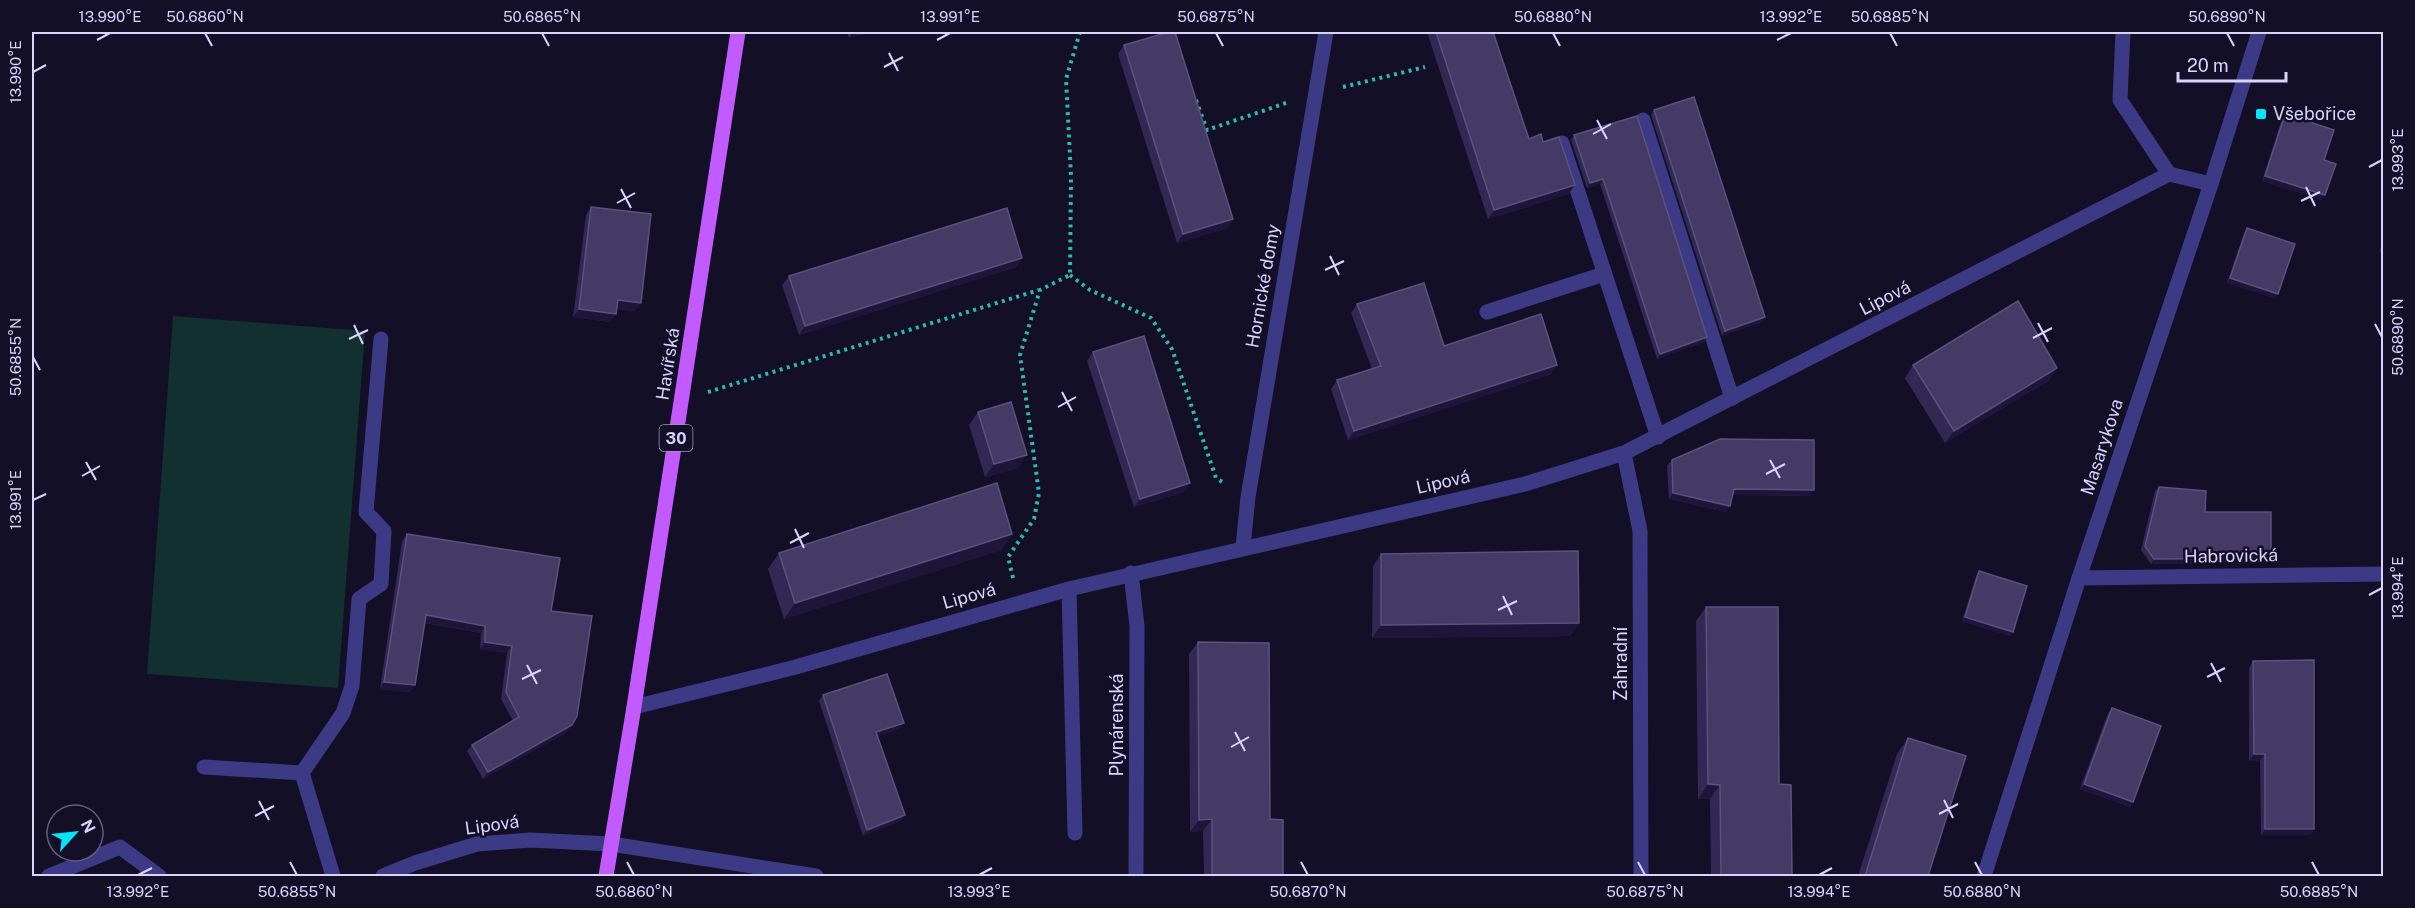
<svg xmlns="http://www.w3.org/2000/svg" width="2415" height="908" viewBox="0 0 2415 908" font-family="'Public Sans',sans-serif">
<style>
.green{fill:#12302f}
.lines{fill:none;stroke-linecap:round;stroke-linejoin:round}
.path{stroke:#2fb8b0;stroke-width:4;stroke-dasharray:3 4.5;stroke-linecap:butt}
.minor{stroke:#3d3a85;stroke-width:15}
.major{stroke:#c25bff;stroke-width:15}
.wall{fill:#312854}
.shaded-wall{fill:#1d163a}
.building{fill:#433a66;stroke:#5a527e;stroke-width:1.5}
.ticks{fill:none;stroke:#d9d4ff;stroke-width:2}
.poi-dot{fill:#00e5ff;stroke:#130f26;stroke-width:2}
.labels{text-anchor:middle;stroke-width:5;stroke-linejoin:round;paint-order:stroke}
.shield{fill:#130f26;stroke:#9e99be;stroke-width:1.5}
.shield-label{font-size:16px;font-weight:bold;fill:#d9d4ff}
.poi-label{font-size:18px;fill:#d9d4ff;stroke:#130f26;text-anchor:start}
.street-label{font-size:18px;fill:#d9d4ff;stroke:#130f26}
.neatline{fill:none;stroke:#d9d4ff;stroke-width:2}
.ticks-label{font-size:15px;text-anchor:middle;fill:#d9d4ff}
</style>
<rect width="100%" height="100%" fill="#130f26"/>
<path class="green" d="M173,316L365,331L338,688L147,674Z"/>
<g class="lines">
<g class="path">
<path d="M1343,87L1425,67"/>
<path d="M1196,100L1207,130L1289,102"/>
<path d="M1070,275L1090,290L1151,318L1172,349L1216,478L1224,483"/>
<path d="M708,392L1039,290"/>
<path d="M1013,578L1008,557L1034,519L1039,493L1020,355L1040,290L1070,275L1071,176L1066,79L1080,32"/>
<path d="M509,876V874"/>
</g>
<g class="minor">
<path d="M2123,32L2120,100L2169,174"/>
<path d="M1643,120L1732,398"/>
<path d="M1562,143L1658,437"/>
<path d="M1487,312L1604,274"/>
<path d="M1624,453L1640,531L1641,876"/>
<path d="M1243,547L1248,497L1326,32"/>
<path d="M1131,573L1137,626L1136,876"/>
<path d="M2079,578L2384,574"/>
<path d="M1069,589L1075,833"/>
<path d="M634,707L792,668L1069,589L1525,484L1624,453L2169,174L2211,184"/>
<path d="M204,767L302,773L333,876"/>
<path d="M302,773L343,713L352,686L359,599L381,584L384,531L366,512L381,339"/>
<path d="M49,876L120,847L159,876"/>
<path d="M383,876L415,863L477,844L530,840L611,844L816,876"/>
<path d="M1984,876L2079,578L2211,184L2259,32"/>
</g>
<path class="major" d="M606,876L634,707L738,32"/>
</g>
<g class="wall">
<path d="M847,32H871L849,38Z"/>
<path d="M1427,32H1493L1529,139L1543,142L1575,185L1568,194L1488,219Z"/>
<path d="M1124,45L1233,219L1227,228L1177,243L1118,54Z"/>
<path d="M1654,110L1762,322L1722,336L1651,115Z"/>
<path d="M2285,114L2322,200L2262,181L2282,119Z"/>
<path d="M1574,135L1707,337L1704,342L1657,359L1600,184L1587,188L1571,140Z"/>
<path d="M591,207L635,311L617,309L616,314L610,322L573,317L586,215Z"/>
<path d="M2247,228L2275,298L2227,283L2244,233Z"/>
<path d="M2384,240V254L2379,252Z"/>
<path d="M1022,258L1016,267L799,335L782,285L789,276Z"/>
<path d="M1357,304L1444,346L1557,365L1551,374L1348,440L1331,389L1337,380L1372,369L1351,313Z"/>
<path d="M1093,352L1184,492L1134,507L1087,361Z"/>
<path d="M1913,365L2057,368L2048,381L1945,443L1905,378Z"/>
<path d="M978,412L1018,468L985,477L969,425Z"/>
<path d="M1672,460L1814,490L1809,496L1732,495L1726,512L1669,499L1667,466Z"/>
<path d="M2159,487L2205,512L2268,563L2151,564L2141,550L2155,491Z"/>
<path d="M407,534L551,611L567,732L483,779L467,751L472,745L513,721L501,699L507,653L480,649L481,633L425,623L410,692L380,689L402,541Z"/>
<path d="M1012,534L1001,550L784,619L768,569L779,553Z"/>
<path d="M1381,554L1579,623L1570,636L1372,638L1373,566Z"/>
<path d="M1979,571L2010,636L1962,621L1976,576Z"/>
<path d="M1706,607L1779,784L1792,876H1711L1710,799H1698L1696,621Z"/>
<path d="M1198,642L1270,819L1283,876H1204L1203,831L1190,832L1189,654Z"/>
<path d="M2253,661L2314,829L2310,835H2261L2260,761H2249V668Z"/>
<path d="M823,695L899,729L878,736L901,821L863,836L819,701Z"/>
<path d="M2112,708L2133,802L2130,807L2080,789L2108,713Z"/>
<path d="M1908,738L1928,876H1858L1897,754Z"/>
</g>
<g class="shaded-wall">
<path d="M853,32H871L849,38Z"/>
<path d="M2265,176L2325,195L2322,200L2262,181Z"/>
<path d="M1603,179L1600,184L1587,188L1590,183Z"/>
<path d="M1575,185L1568,194L1488,219L1494,210Z"/>
<path d="M1233,219L1227,228L1177,243L1183,234Z"/>
<path d="M2384,247V254L2379,252Z"/>
<path d="M1022,258L1016,267L799,335L805,326Z"/>
<path d="M2230,278L2278,294L2275,298L2227,283Z"/>
<path d="M618,300L641,303L635,311L612,308Z"/>
<path d="M579,309L616,314L610,322L573,317Z"/>
<path d="M1765,317L1762,322L1722,336L1725,331Z"/>
<path d="M1707,337L1704,342L1657,359L1660,354Z"/>
<path d="M1557,365L1551,374L1348,440L1354,431Z"/>
<path d="M2057,368L2048,381L1945,443L1954,431Z"/>
<path d="M1027,455L1018,468L985,477L994,464Z"/>
<path d="M1190,483L1184,492L1134,507L1140,499Z"/>
<path d="M1734,489L1814,490L1809,496L1729,495Z"/>
<path d="M1673,493L1730,506L1726,512L1669,499Z"/>
<path d="M1012,534L1001,550L784,619L795,603Z"/>
<path d="M2271,558L2268,563L2151,564L2154,559Z"/>
<path d="M426,615L485,626L481,633L421,622Z"/>
<path d="M1965,617L2013,632L2010,636L1962,621Z"/>
<path d="M1579,623L1570,636L1372,638L1381,625Z"/>
<path d="M485,642L512,646L507,653L480,649Z"/>
<path d="M384,682L415,685L410,692L380,689Z"/>
<path d="M904,723L899,729L872,738L876,732Z"/>
<path d="M572,725L567,732L483,779L488,772Z"/>
<path d="M2254,754H2265L2260,761H2249Z"/>
<path d="M1708,784L1720,785L1710,799H1698Z"/>
<path d="M2084,784L2133,802L2130,807L2080,789Z"/>
<path d="M905,815L901,821L863,836L867,830Z"/>
<path d="M1212,819L1203,831L1190,832L1199,820Z"/>
<path d="M2265,829H2314L2310,835H2261Z"/>
</g>
<g class="building">
<path d="M1169,32H1175L1233,219L1183,234L1124,45Z"/>
<path d="M1436,32H1493L1529,139L1541,134L1543,142L1559,137L1575,185L1494,210Z"/>
<path d="M1694,97L1765,317L1725,331L1654,110Z"/>
<path d="M2285,114L2334,130L2324,160L2336,164L2325,195L2265,176Z"/>
<path d="M1637,116L1707,337L1660,354L1603,179L1590,183L1574,135Z"/>
<path d="M591,207L651,214L641,303L618,300L616,314L579,309Z"/>
<path d="M1007,208L1022,258L805,326L789,276Z"/>
<path d="M2247,228L2295,244L2278,294L2230,278Z"/>
<path d="M1424,283L1444,346L1541,314L1557,365L1354,431L1337,380L1381,366L1357,304Z"/>
<path d="M2018,301L2057,368L1954,431L1913,365Z"/>
<path d="M1144,336L1190,483L1140,499L1093,352Z"/>
<path d="M1011,402L1027,455L994,464L978,412Z"/>
<path d="M1720,439L1814,440V490L1734,489L1730,506L1673,493L1672,460Z"/>
<path d="M997,483L1012,534L795,603L779,553Z"/>
<path d="M2159,487L2206,491L2205,512H2271V558L2154,559L2145,546Z"/>
<path d="M407,534L560,558L551,611L592,616L577,716L572,725L488,772L472,745L519,717L506,692L512,646L485,642V626L426,615L415,685L384,682Z"/>
<path d="M1578,551L1579,623L1381,625V554Z"/>
<path d="M1979,571L2027,586L2013,632L1965,617Z"/>
<path d="M1706,607H1778L1779,784L1791,785L1792,876H1721L1720,785L1708,784Z"/>
<path d="M1198,642L1269,643L1270,819L1283,820V876H1212V819L1199,820Z"/>
<path d="M2314,660V829H2265V754H2254L2253,661Z"/>
<path d="M887,674L904,723L876,732L905,815L867,830L823,695Z"/>
<path d="M2112,708L2161,726L2133,802L2084,784Z"/>
<path d="M1908,738L1966,756L1928,876H1865Z"/>
</g>
<path class="ticks" d="M205,33L212,46M542,33L549,46M1216,33L1223,46M1553,33L1560,46M1890,33L1897,46M2227,33L2234,46M97,40L110,33M937,40L950,33M1777,40L1791,33M889,53L898,71M884,67L903,57M33,72L46,65M1597,120L1607,139M1593,134L1611,124M2369,167L2382,160M2306,187L2315,206M621,189L631,208M2301,201L2320,192M617,203L635,193M1330,256L1339,275M1325,270L1344,261M2038,323L2048,342M2375,324L2382,337M354,325L363,344M2033,338L2052,328M349,339L368,330M33,357L40,370M1062,392L1072,411M1058,407L1076,397M1770,460L1780,478M86,462L96,480M1766,474L1785,464M82,476L100,466M33,500L46,494M795,529L804,548M790,543L809,533M2369,595L2382,588M1503,596L1512,615M1498,610L1517,601M2211,663L2221,682M527,665L537,684M2207,677L2225,668M522,679L541,670M1235,732L1245,751M1231,747L1249,737M1944,800L1953,818M259,801L269,820M1939,814L1958,804M255,816L274,806M290,862L297,875M627,862L634,875M1301,862L1308,875M1638,862L1645,875M1975,862L1982,875M2312,862L2319,875M138,875L152,868M979,875L992,868M1819,875L1832,868"/>
<rect class="poi-dot" x="2255" y="108" width="12" height="12" rx="3"/>
<g class="labels">
<rect class="shield" x="659.5" y="425" width="33" height="26" rx="4.5"/>
<g class="shield-label">
<text x="676" y="444">30</text>
</g>
<g class="poi-label">
<text x="2273" y="120">Všebořice</text>
</g>
<g class="street-label">
<text transform="translate(1263 286) rotate(-80)" y="6">Hornické domy</text>
<text transform="translate(1885 298) rotate(-27)" y="6">Lipová</text>
<text transform="translate(668 364) rotate(-81)" y="6">Havířská</text>
<text transform="translate(2102 447) rotate(-72)" y="6">Masarykova</text>
<text transform="translate(1443 482) rotate(-13)" y="6">Lipová</text>
<text transform="translate(2231 556) rotate(-1)" y="6">Habrovická</text>
<text transform="translate(969 596) rotate(-16)" y="6">Lipová</text>
<text transform="translate(1621 664) rotate(-90)" y="6">Zahradní</text>
<text transform="translate(1117 725) rotate(-90)" y="6">Plynárenská</text>
<text transform="translate(492 825) rotate(-8)" y="6">Lipová</text>
</g>
</g>
<rect width="2415" height="908" fill="none" stroke="#130f26" stroke-width="66"/>
<g transform="translate(75 833) rotate(63)"><circle r="28" fill="#130f26" stroke="#625e7d" stroke-width="1.5"/>
<path d="M0-4.5L10 22L0 15L-10 22Z" fill="#00e5ff"/>
<text y="-9" font-size="16" font-weight="bold" text-anchor="middle" fill="#d9d4ff">N</text>
</g>
<path d="M2178 72v9h108v-9" fill="none" stroke="#d9d4ff" stroke-width="3"/>
<text x="2187" y="72" font-size="18" fill="#d9d4ff" stroke="#130f26" stroke-width="4.5" paint-order="stroke">20 m</text>
<rect x="33" y="33" width="2349" height="842" class="neatline"/>
<g class="ticks-label">
<text x="110" y="22">13.990°E</text>
<text x="205" y="22">50.6860°N</text>
<text x="542" y="22">50.6865°N</text>
<text x="950" y="22">13.991°E</text>
<text x="1216" y="22">50.6875°N</text>
<text x="1553" y="22">50.6880°N</text>
<text x="1791" y="22">13.992°E</text>
<text x="1890" y="22">50.6885°N</text>
<text x="2227" y="22">50.6890°N</text>
<text transform="translate(16 72) rotate(-90)" y="5">13.990°E</text>
<text transform="translate(2398 160) rotate(-90)" y="5">13.993°E</text>
<text transform="translate(2398 337) rotate(-90)" y="5">50.6890°N</text>
<text transform="translate(16 357) rotate(-90)" y="5">50.6855°N</text>
<text transform="translate(16 500) rotate(-90)" y="5">13.991°E</text>
<text transform="translate(2398 588) rotate(-90)" y="5">13.994°E</text>
<text x="138" y="897">13.992°E</text>
<text x="297" y="897">50.6855°N</text>
<text x="634" y="897">50.6860°N</text>
<text x="979" y="897">13.993°E</text>
<text x="1308" y="897">50.6870°N</text>
<text x="1645" y="897">50.6875°N</text>
<text x="1819" y="897">13.994°E</text>
<text x="1982" y="897">50.6880°N</text>
<text x="2319" y="897">50.6885°N</text>
</g>
</svg>
